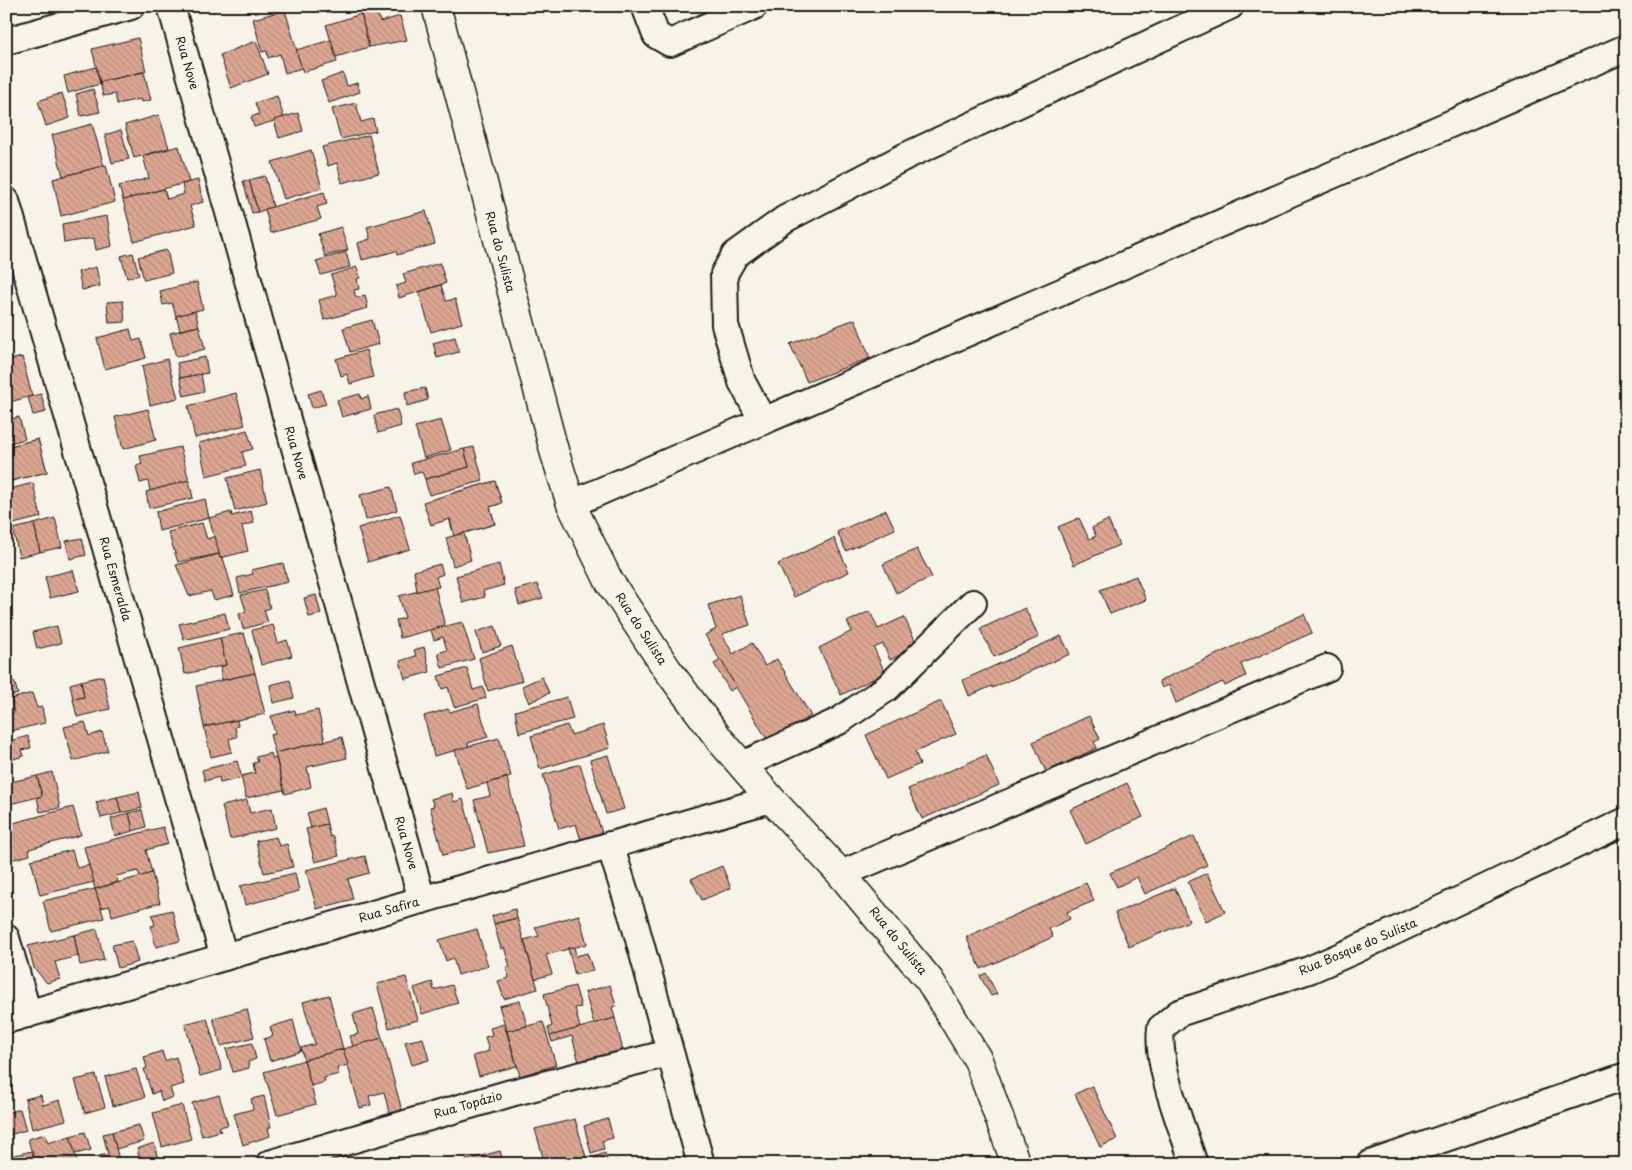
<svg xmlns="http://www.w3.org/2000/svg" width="1632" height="1170" viewBox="0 0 1632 1170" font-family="'Playpen Sans',sans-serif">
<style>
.building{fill:url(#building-back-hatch);stroke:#1c1c1c}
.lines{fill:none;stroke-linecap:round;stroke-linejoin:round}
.minor-casing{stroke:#1c1c1c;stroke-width:30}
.tertiary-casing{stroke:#1c1c1c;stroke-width:31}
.minor{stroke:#f7f3e8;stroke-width:26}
.tertiary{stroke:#f7f3e8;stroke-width:28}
.labels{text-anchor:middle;stroke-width:5;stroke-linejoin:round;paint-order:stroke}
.street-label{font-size:12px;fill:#1c1c1c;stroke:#f7f3e8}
</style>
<defs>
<pattern id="building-back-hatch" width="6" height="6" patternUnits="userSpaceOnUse" patternTransform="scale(1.25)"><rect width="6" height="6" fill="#dca692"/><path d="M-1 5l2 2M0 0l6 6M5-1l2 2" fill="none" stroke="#bc8e7d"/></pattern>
</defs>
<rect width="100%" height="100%" fill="#f7f3e8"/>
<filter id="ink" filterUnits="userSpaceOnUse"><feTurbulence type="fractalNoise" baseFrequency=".02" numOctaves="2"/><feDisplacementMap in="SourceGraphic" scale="10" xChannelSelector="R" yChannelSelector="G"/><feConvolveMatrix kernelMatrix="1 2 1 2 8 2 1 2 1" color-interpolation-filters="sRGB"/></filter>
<g filter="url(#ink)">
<g class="building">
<path d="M376,7L380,22L400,16L407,40L369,47L360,11Z"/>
<path d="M285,10L302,68L285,73L280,54L268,58L267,51L262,52L253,19Z"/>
<path d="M361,14L369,47L336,57L326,25Z"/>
<path d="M138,38L146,71L100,82L92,49Z"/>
<path d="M331,40L337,62L303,72L296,50Z"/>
<path d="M256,41L268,74L231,88L220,55Z"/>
<path d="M96,67L100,84L68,93L64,76Z"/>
<path d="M144,72L151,100L141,102L140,99L117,104L115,94L103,96L100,82Z"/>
<path d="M343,73L347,86L357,83L360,92L329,103L321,81Z"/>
<path d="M93,89L100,112L81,116L76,94Z"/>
<path d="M62,93L70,118L46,126L38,101Z"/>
<path d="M277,96L284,118L254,127L251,117L259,114L255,103Z"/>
<path d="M356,103L361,122L373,119L376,131L341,139L332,109Z"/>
<path d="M298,113L303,131L279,138L274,120Z"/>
<path d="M159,115L169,148L134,158L125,125Z"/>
<path d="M92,124L104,166L63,176L52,135Z"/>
<path d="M121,130L129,159L112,163L105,135Z"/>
<path d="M369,135L379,173L342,183L337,163L328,166L322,147Z"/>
<path d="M179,146L189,182L123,200L119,186L149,178L143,156Z"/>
<path d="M311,150L322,188L284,199L272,162Z"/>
<path d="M106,165L115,202L61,216L53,179Z"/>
<path d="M265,176L273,207L258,212L249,180Z"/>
<path d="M198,180L203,202L190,206L196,225L134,242L123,200L164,189L167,199L184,194L182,184Z"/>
<path d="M249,180L258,212L252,213L243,181Z"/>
<path d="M324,192L327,204L317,207L321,219L271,233L265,209Z"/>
<path d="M426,211L435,244L397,255L396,251L362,260L358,243L370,239L367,227Z"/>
<path d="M107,216L112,246L96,250L94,238L64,243L62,224Z"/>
<path d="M341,227L348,250L325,256L318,234Z"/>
<path d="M167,250L172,273L144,280L138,257Z"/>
<path d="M346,252L350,267L321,275L316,261Z"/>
<path d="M133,253L139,275L127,278L121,256Z"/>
<path d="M440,263L446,283L399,298L396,286L406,283L403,274Z"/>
<path d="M96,267L100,286L82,290L78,272Z"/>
<path d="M357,267L360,278L357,279L359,289L354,290L356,298L365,295L368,308L324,320L319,300L337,295L331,275Z"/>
<path d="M197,282L203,309L176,316L172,303L163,305L160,291Z"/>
<path d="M441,285L446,301L455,299L462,323L431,332L419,292Z"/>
<path d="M123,301L125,322L109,323L107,302Z"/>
<path d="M195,311L199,326L180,330L176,316Z"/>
<path d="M855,319L870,358L807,382L790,344Z"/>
<path d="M372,320L379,344L350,352L343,328Z"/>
<path d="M199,326L205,349L176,357L170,333Z"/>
<path d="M130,329L133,341L141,339L146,358L105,369L97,338Z"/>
<path d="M455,337L459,352L437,358L433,343Z"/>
<path d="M366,350L373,377L350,384L347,374L341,376L336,359Z"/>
<path d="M22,357L32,396L6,403V361Z"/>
<path d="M205,357L208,373L180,378L177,363Z"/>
<path d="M167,359L178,398L150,405L142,366Z"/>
<path d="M201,374L204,391L184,396L180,378Z"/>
<path d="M425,388L428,400L407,406L405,392Z"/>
<path d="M321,390L326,404L312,408L308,394Z"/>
<path d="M236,393L245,425L195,438L188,406Z"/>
<path d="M41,394L46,412L33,415L28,397Z"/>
<path d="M360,394L361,399L368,396L371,409L342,417L337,400Z"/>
<path d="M148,409L156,440L123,449L115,417Z"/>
<path d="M397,409L401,426L378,433L374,415Z"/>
<path d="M19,417L25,439L6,444V420Z"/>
<path d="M441,420L451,450L424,458L415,427Z"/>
<path d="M247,430L253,449L242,452L246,466L206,476L199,443Z"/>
<path d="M38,439L47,472L7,482L9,489L6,490V447Z"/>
<path d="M38,439L47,472L7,482L6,447Z"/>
<path d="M180,447L189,480L150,491L148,481L140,483L136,466L142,464L140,456Z"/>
<path d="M474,447L483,481L429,495L425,479L469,467L464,449Z"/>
<path d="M464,449L469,467L425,479L422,472L414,474L411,463Z"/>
<path d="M260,470L267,502L235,511L227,478Z"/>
<path d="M189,480L193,498L149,508L146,492Z"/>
<path d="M495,481L502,503L490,507L495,524L454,536L443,496Z"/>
<path d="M495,481L502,503L490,507L495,524L454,536L450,519L431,525L423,502Z"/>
<path d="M33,483L41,517L6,526V490Z"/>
<path d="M391,487L397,510L366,520L360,495Z"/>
<path d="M205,499L209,518L159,531L156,512Z"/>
<path d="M886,510L895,529L846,551L837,532Z"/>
<path d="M251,511L254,523L242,526L248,551L220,558L209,518L231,512L232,516Z"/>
<path d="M400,515L410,549L368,562L358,528Z"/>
<path d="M55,518L62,547L40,552L34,524Z"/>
<path d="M1079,518L1089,539L1096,536L1092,528L1108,520L1119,545L1074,565L1058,527Z"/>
<path d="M202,523L207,539L215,536L219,554L178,562L168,532Z"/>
<path d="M34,524L40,552L19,557L13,529Z"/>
<path d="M464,533L471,560L453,566L446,538Z"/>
<path d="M82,538L86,555L70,559L66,541Z"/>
<path d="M834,538L849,572L794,597L778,564Z"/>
<path d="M917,549L932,577L896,593L883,564Z"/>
<path d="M219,554L220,558H223L234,595L214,600L211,591L189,596L176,565Z"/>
<path d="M283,563L288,582L240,593L237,578L253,574L251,570Z"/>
<path d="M440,564L443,574L436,577L439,587L417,592L414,571Z"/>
<path d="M499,564L504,585L483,591L485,597L463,603L456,576Z"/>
<path d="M73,570L79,591L50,598L45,577Z"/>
<path d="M1136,576L1146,600L1110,614L1100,590Z"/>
<path d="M537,584L543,598L519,605L515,590Z"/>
<path d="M435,587L445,626L400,638L396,620L405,618L399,596Z"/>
<path d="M265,590L270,608L264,610L268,622L243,629L239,614L246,611L241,595Z"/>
<path d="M316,595L321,614L309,617L304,598Z"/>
<path d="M740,595L750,625L722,634L733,654L752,643L765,666L777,659L811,716L768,741L705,635L716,629L708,605Z"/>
<path d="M1025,608L1039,637L994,657L980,629Z"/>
<path d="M870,611L878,629L904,617L918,646L890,660L883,644L874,648L885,673L841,695L819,648L852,631L847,622Z"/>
<path d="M225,613L229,629L184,640L179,624Z"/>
<path d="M1304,614L1312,633L1241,664L1246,676L1225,686L1223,682L1176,703L1169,685L1162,688L1159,681Z"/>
<path d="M462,622L474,659L442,668L438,653L447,650L443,637L434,640L431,630Z"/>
<path d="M273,625L278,643L287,640L292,656L261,665L252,630Z"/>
<path d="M57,626L61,643L37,649L33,632Z"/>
<path d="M495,626L501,646L482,652L476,632Z"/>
<path d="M244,633L255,673L222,680L220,667L226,665L220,638Z"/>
<path d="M1061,636L1070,654L992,688V686L969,696L963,680Z"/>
<path d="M220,638L226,665L185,674L179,648Z"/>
<path d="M512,646L522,681L488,691L479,658Z"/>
<path d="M424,647L430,672L405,679L400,661L416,656L414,650Z"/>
<path d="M721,660L736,687L730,691L714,664Z"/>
<path d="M467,668L473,690L483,687L486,698L454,707L448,687L442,689L438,676Z"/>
<path d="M255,673L265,714L204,727L196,686Z"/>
<path d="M103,676L110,709L77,717L73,699L84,697L81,681Z"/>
<path d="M542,677L549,693L529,703L522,686Z"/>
<path d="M290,680L294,698L273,703L270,685Z"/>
<path d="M14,681L18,694L6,697V683Z"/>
<path d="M81,681L84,697L73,699L70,684Z"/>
<path d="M32,693L37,708L42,707L45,723L6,732V715L14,713L11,699Z"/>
<path d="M567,697L573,719L519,733L515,711Z"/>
<path d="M941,701L956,734L915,752L920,764L886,779L866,735Z"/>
<path d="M478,704L488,737L468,743L469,747L434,756L424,716L448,709L450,712Z"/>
<path d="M295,710L296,715L318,710L325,741L275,753L270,735L275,734L271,716Z"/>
<path d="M1089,716L1100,739L1094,742L1097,748L1046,772L1033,742Z"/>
<path d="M237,720L238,726L235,727L237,737L229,739L232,752L211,757L204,727Z"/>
<path d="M85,722L89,736L102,732L108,751L73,761L64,727Z"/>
<path d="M567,725L571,735L603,725L610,748L540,769L531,736Z"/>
<path d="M28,736L31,748L22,750L24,756L6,761V742Z"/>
<path d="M342,737L347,758L307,767L311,787L285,794L275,753Z"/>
<path d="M499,738L511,776L467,789L455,750Z"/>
<path d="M271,753L273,759L276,758L284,790L246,798L241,776L255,773L253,763L258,762L256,757Z"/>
<path d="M608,755L624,809L606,814L590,760Z"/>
<path d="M986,755L999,785L922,819L908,789Z"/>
<path d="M237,761L242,778L220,783L219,777L205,781L202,770Z"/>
<path d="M580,764L602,833L581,840L576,824L559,829L543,775Z"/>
<path d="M52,772L60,808L40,812L37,797L42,796L37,776Z"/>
<path d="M37,776L42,796L10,804L6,783Z"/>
<path d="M507,778L524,846L488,853L474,800L490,796L487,783Z"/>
<path d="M1127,783L1143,817L1086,844L1070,810Z"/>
<path d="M139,792L142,808L121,813L117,797Z"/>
<path d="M452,793L454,802L463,799L476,847L443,855L430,807L434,806L431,799Z"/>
<path d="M117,797L121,813L101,818L96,802Z"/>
<path d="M247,800L250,813L272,808L276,828L230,839L222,806Z"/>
<path d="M73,807L81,835L29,849L30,855L6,861V825Z"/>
<path d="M323,808L327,824L311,828L307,813Z"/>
<path d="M142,810L146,827L133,831L129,813Z"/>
<path d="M129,813L133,831L115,836L111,819Z"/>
<path d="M327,824L330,837L333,836L339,856L315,862L306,829Z"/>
<path d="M163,827L168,844L146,850L152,873L140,877L138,871L116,876L118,882L95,889L84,847Z"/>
<path d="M1194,836L1207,865L1145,894L1137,877L1117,887L1110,873Z"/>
<path d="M276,837L279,846L287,844L293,867L264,873L256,841Z"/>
<path d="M72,850L77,868L89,865L94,882L40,895L31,860Z"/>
<path d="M365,856L369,873L348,879L353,899L317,909L306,870Z"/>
<path d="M722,866L731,888L702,900L691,879Z"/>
<path d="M152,873L160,903L112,916L110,906L101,908L95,889Z"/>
<path d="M295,873L299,891L245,905L240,886Z"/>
<path d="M1207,873L1225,912L1206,921L1188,882Z"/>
<path d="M1086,883L1094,901L1067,912L1070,919L1049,929L1053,937L981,969L966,937Z"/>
<path d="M1175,888L1189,921L1129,947L1115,913Z"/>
<path d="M95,889L104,918L51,931L43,901Z"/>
<path d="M515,909L517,918L494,924L492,916Z"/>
<path d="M172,910L180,941L156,947L151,926L155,925L152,915Z"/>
<path d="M579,915L587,944L546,955L552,974L535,979L524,940L539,936L535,927Z"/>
<path d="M517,918L538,989L504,999L498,981L509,978L506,967H510L504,947L501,949L494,924Z"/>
<path d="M97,929L104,960L80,965L74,935Z"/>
<path d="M477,929L488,966L458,975L453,958L446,961L439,940Z"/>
<path d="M74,935L78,956L55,962L60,979L47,983L34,968L28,946Z"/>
<path d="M132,941L138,962L118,968L112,945Z"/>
<path d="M574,947L576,956L587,953L593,970L575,975L568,948Z"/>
<path d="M986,973L997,994L991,996L980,976Z"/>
<path d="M406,977L418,1020L389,1028L377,984Z"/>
<path d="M432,982L434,990L452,985L458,1003L422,1014L414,988Z"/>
<path d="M610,985L616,1006L612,1007L615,1018L594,1024L585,992Z"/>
<path d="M575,986L581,1007L575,1008L580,1028L550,1036L548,1028L552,1026L544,994Z"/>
<path d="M329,995L343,1049L304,1060L301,1048L315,1044L303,1002Z"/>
<path d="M520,1001L527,1026L507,1031L499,1006Z"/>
<path d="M373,1008L382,1038L353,1047L350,1036L358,1034L353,1014Z"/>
<path d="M247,1009L254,1037L221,1046L213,1018Z"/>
<path d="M207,1018L222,1070L200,1076L185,1024Z"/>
<path d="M615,1018L623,1051L617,1056L580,1066L572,1036L552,1042L550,1036Z"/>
<path d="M293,1020L301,1051L270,1061L264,1039L273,1036L270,1027Z"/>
<path d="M543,1022L556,1065L520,1076L507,1031Z"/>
<path d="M504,1024L517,1066L479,1076L473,1056L489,1051L485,1037L492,1035L490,1028Z"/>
<path d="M382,1038L403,1114L390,1116L384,1092L369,1096L371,1105L360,1108L343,1049Z"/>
<path d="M423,1038L429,1060L412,1065L405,1042Z"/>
<path d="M252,1043L256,1059L248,1062L249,1068L233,1072L226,1049Z"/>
<path d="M343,1049L348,1065L337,1068L339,1074L324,1078L325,1082L311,1086L304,1060Z"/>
<path d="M162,1051L165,1061L176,1057L184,1084L170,1088L173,1097L162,1101L159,1091L152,1094L144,1069L147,1068L144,1057Z"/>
<path d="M304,1060L316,1104L277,1115L264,1072Z"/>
<path d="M136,1069L145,1097L113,1106L105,1077Z"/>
<path d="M96,1075L105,1107L85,1113L75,1080Z"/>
<path d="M1092,1086L1117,1139L1100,1147L1075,1094Z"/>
<path d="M41,1095L43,1105L60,1100L66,1120L32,1129L25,1099Z"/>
<path d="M219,1095L228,1125L219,1127L221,1131L202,1136L192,1103Z"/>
<path d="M264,1096L271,1127L268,1128L270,1136L243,1145L234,1114L253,1109L251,1099Z"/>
<path d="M182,1105L191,1139L162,1147L153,1113Z"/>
<path d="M20,1109L26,1130L6,1136V1113Z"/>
<path d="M575,1119L588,1164H545L535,1129Z"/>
<path d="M608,1119L613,1138L602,1141L604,1149L591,1153L584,1126Z"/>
<path d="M139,1125L144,1141L116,1149L112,1132Z"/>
<path d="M85,1132L91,1150L75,1154L70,1136Z"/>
<path d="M112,1132L120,1164H102L99,1156L108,1154L103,1134Z"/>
<path d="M45,1134L48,1143L70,1136L78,1164H35L28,1139Z"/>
<path d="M154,1143L159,1164H141L137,1149Z"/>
<path d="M32,1151L35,1164H6V1161L11,1160L10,1156Z"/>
<path d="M500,1151L504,1164H467L466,1160Z"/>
<path d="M605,1153L608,1163L618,1160L619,1164H595L594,1157Z"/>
</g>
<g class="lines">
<g class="minor-casing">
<g id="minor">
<path d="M171,6L422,900"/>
<path d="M645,6L656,35L670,43L754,6"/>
<path d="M6,41L131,6"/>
<path d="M6,201L224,957"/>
<path d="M763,421L742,382L725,325L724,274L735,255L785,219L906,156L1230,6"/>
<path d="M571,504L1626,48"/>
<path d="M742,765L839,721L887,688L973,603"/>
<path d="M610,845L634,921L701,1164"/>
<path d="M841,874L1327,668"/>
<path d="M6,938L28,1014"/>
<path d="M6,1020L771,799"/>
<path d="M269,1164L511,1093L669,1053"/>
<path d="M1194,1164C1182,1126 1156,1066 1161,1028L1179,1013L1309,970L1355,950L1626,821"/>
<path d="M1370,1164L1626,1076"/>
</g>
</g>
<g class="tertiary-casing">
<path id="tertiary" d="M436,6L555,454L571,504L609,581L667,669L720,740L771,799L841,874L930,981L978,1060L1016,1164"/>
</g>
<use href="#minor" class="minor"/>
<use href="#tertiary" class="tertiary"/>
</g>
</g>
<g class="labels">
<g class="street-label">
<text transform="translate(187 63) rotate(74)" y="4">Rua Nove</text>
<text transform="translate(500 252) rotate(75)" y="4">Rua do Sulista</text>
<text transform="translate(296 453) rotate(74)" y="4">Rua Nove</text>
<text transform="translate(115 579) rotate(74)" y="4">Rua Esmeralda</text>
<text transform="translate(641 629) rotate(57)" y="4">Rua do Sulista</text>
<text transform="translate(406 843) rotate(74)" y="4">Rua Nove</text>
<text transform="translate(389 910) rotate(-16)" y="4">Rua Safira</text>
<text transform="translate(898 941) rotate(51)" y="4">Rua do Sulista</text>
<text transform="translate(1358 947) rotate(-23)" y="4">Rua Bosque do Sulista</text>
<text transform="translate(468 1105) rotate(-16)" y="4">Rua Topázio</text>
</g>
</g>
<rect width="1632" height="1170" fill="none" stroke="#f7f3e8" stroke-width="25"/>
<rect x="12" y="12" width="1607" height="1145" fill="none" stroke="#1c1c1c" stroke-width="2" filter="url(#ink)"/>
</svg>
